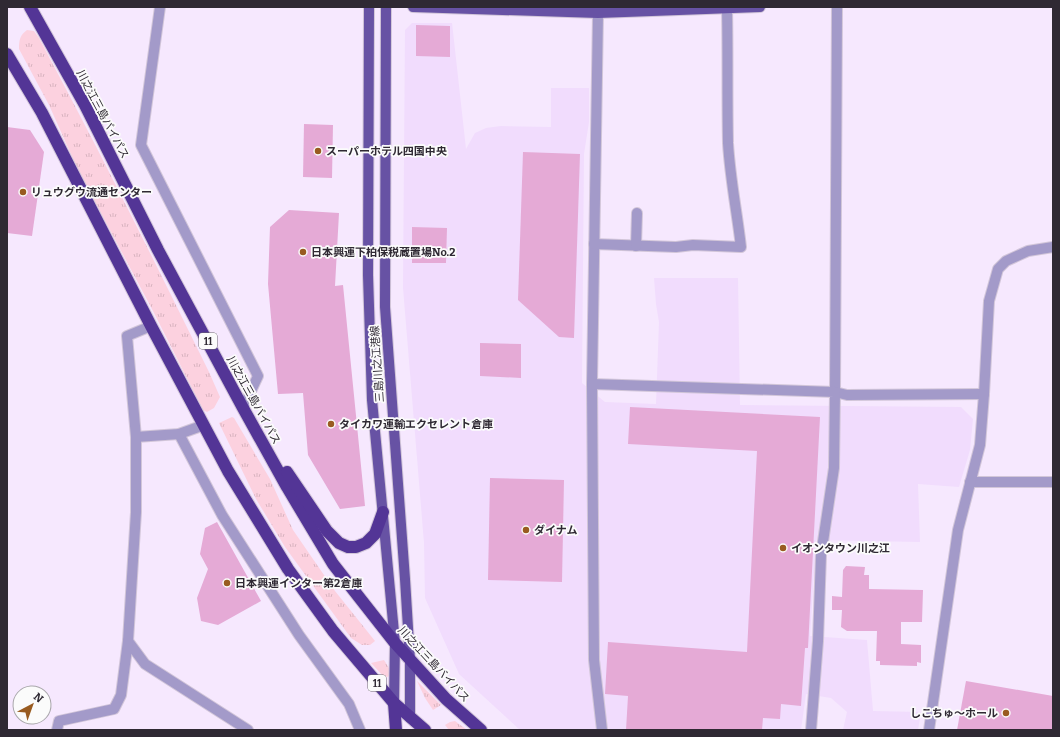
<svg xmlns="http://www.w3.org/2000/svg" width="1060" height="737" viewBox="0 0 1060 737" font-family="Bitter,'Noto Sans JP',serif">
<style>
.built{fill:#f1dcfd}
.grass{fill:url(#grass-tufts)}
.building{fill:#e5aad6}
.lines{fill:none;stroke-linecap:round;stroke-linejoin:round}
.minor-casing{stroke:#d2c6d9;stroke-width:12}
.major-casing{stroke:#d2c6d9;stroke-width:12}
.highway-casing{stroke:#d2c6d9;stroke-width:14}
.minor{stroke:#a39ac9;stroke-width:10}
.major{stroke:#6752a4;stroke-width:10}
.highway{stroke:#533596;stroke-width:12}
.poi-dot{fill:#995b20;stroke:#fbfbfb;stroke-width:1.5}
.labels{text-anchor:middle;stroke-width:3.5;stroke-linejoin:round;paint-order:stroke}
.shield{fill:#fbfbfb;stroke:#6c686f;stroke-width:1}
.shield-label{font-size:10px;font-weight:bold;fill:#2f2933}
.street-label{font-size:11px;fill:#2f2933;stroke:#fbfbfb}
.poi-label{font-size:11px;font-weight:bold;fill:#2f2933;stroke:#fbfbfb;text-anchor:start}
</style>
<defs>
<pattern id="grass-tufts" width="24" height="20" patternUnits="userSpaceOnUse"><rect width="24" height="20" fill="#fcd1df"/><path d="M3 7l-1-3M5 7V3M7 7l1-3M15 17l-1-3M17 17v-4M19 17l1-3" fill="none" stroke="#d8b3c0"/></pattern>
</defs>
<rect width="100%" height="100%" fill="#f6e8fe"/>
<path class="built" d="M412,23H452L466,149L475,133L486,128L501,126L551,127V88H589V122L584,154L582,383L605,402L656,404L659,322L656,304L654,278H738L740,405L961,407L973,419L970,450L959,487L918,484L920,542L816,540L810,636L867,640L873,711L921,712L918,730H843L847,712L831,698L806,694L801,730H520L459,674L425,598L424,543L403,288L405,30Z"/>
<g class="grass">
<path d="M27,30L34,31L39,38C98,148 154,260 209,372L220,397L214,408L207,412L203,410L153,311L78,170L49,105L19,49C19,40 20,35 27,30Z"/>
<path d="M232,417L234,418L270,479L293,530L335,591L375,641L370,645H362L351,638L285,547L256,499L219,423Z"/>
<path d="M384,660L389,668V676L385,678L371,663Z"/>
<path d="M417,681L441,705L433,710L425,698Z"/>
<path d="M455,721L467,730H449L445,725L450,722Z"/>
</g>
<g class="building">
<path d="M416,25L450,26V57L416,56Z"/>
<path d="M304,124L333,125L332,178L303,177Z"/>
<path d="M7,127L30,130L44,152L32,236L7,233Z"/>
<path d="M523,152L580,154L574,338L559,337L518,300Z"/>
<path d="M289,210L339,213L335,286L343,285L365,506L340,509L308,455L303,393L278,394L268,284L270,227Z"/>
<path d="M412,227L447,228L446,263H412Z"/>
<path d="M480,343L521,344V378L480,376Z"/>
<path d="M630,407L820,417L808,648H805L801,706L781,704L780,719L763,718L762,730H626L628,696L605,694L608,642L747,652L757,451L628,444Z"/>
<path d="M490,478L564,480L562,582L488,580Z"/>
<path d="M217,522L261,601L218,625L201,621L197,598L208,569L200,554L205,528Z"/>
<path d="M846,566L865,567L864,575H869V589L923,590L922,622H901V644L921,645V663L917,662V666L880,665V661H876L877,631H847L841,627L842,610H832V596L842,597L843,570Z"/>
<path d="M966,681L1053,696V730H957Z"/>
</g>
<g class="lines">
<g class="minor-casing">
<g id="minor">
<path d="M160,7L141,145L258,376L243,408"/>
<path d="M837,7L835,392L847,395L984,394"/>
<path d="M598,13L592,384L594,660L602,730"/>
<path d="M594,244L676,247L693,245L741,247C737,212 730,178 728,143C727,98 728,53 727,8"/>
<path d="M636,246L637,213"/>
<path d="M592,384L835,392L834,468L821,555L818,641L811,730"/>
<path d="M179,434L222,515L299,635L349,704L360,730"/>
<path d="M136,437L179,434L204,425"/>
<path d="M970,482H1053"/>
<path d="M128,641L145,664L248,730"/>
<path d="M57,730L59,721L114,709L121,695L128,641L136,512V437L127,336L151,326"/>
<path d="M929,730L958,530L980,445L984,394L989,301L998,269L1006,261L1028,251L1053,247"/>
</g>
</g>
<g class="major-casing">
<g id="major">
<path d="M369,7L368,275L372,400L395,643L394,703"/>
<path d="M386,7L385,307L405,579L410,660V718"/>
<path d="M413,7L598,13L760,7"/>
</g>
</g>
<g class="highway-casing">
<g id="highway">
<path d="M30,7L85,105L158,250L243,408L287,487L333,564L395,643L446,699L481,730"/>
<path d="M7,54L42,113L151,326L228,471L288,569L333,631L394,703L425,730"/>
<path d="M287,472L327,531L339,543L348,547H356L366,543L375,534L383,512"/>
<path d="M394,703L396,730"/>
</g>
</g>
<use href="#minor" class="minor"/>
<use href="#major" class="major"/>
<use href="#highway" class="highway"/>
</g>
<g class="poi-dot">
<circle cx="318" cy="151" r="4"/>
<circle cx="23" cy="192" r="4"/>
<circle cx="303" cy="252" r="4"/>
<circle cx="331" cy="424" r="4"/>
<circle cx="526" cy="530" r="4"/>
<circle cx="783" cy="548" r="4"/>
<circle cx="227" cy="583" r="4"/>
<circle cx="1006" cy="713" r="4"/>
</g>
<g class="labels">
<g class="shield">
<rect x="199" y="333" width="18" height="16" rx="3"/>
<rect x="368" y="675" width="18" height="16" rx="3"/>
</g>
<g class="shield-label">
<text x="208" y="345">11</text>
<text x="377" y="687">11</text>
</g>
<g class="street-label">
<text transform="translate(103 114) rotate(62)" y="4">川之江三島バイパス</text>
<text transform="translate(377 364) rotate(-94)" y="4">三島川之江港線</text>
<text transform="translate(254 400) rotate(61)" y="4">川之江三島バイパス</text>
<text transform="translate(434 664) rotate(47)" y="4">川之江三島バイパス</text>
</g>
<g class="poi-label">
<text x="326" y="155">スーパーホテル四国中央</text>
<text x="31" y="196">リュウグウ流通センター</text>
<text x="311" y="256">日本興運下柏保税蔵置場No.2</text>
<text x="339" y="428">タイカワ運輸エクセレント倉庫</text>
<text x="534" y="534">ダイナム</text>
<text x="791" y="552">イオンタウン川之江</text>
<text x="235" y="587">日本興運インター第2倉庫</text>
<text x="998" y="717" text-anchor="end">しこちゅ～ホール</text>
</g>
</g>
<rect width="1060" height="737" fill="none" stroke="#2f2933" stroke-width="16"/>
<g transform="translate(32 705) rotate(41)"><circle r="19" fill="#fbfbfb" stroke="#a9a7ab"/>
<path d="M0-3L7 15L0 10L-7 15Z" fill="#995b20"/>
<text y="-6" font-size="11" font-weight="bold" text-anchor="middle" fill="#2f2933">N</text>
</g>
</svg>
